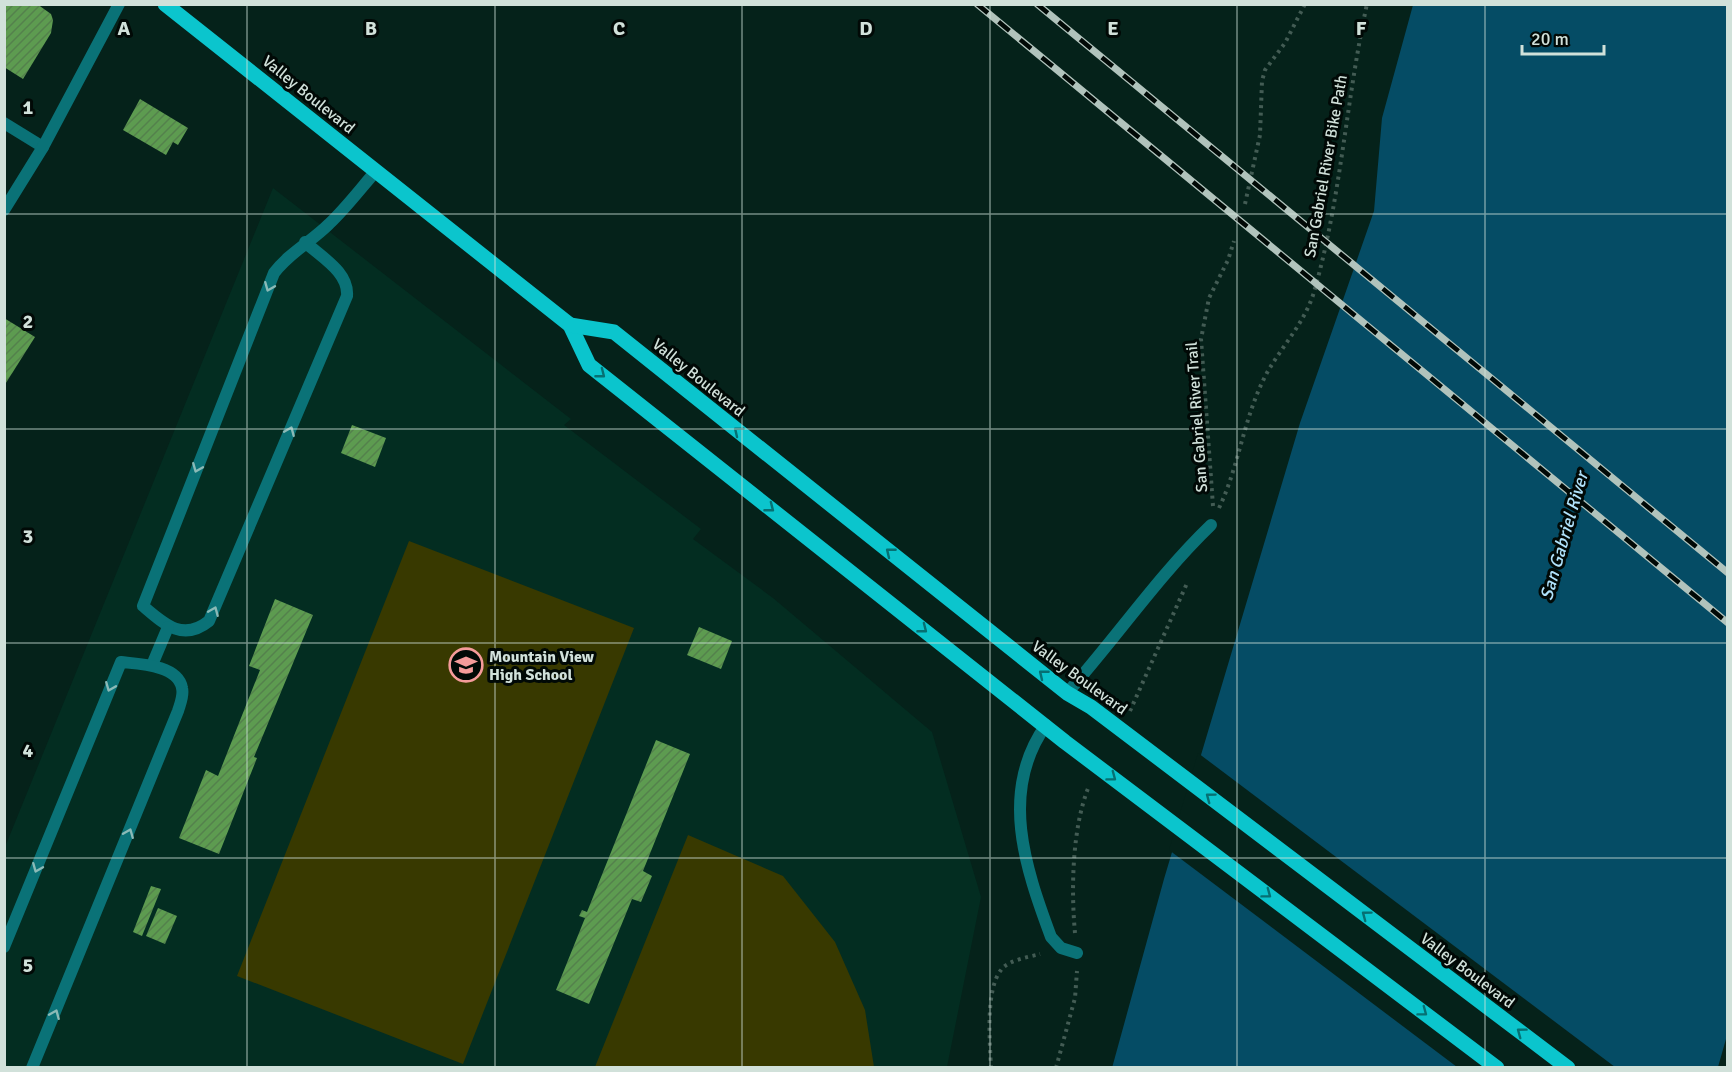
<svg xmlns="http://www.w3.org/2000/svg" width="1732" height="1072" viewBox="0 0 1732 1072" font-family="Signika,sans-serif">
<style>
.built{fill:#032d21}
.park{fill:#383900}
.water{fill:#054c65}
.pier{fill:#05221a}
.building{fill:url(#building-hatch)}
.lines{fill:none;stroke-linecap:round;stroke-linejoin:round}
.path{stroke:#435c54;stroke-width:4;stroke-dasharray:3 4.5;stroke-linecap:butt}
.lane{stroke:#0a7277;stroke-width:12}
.street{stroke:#0a7277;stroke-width:12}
.primary{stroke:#0bc5cd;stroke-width:15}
.rail-casing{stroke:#b1c3bc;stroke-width:7}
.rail{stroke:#010906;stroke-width:4.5;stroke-dasharray:14;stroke-linecap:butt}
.oneway{stroke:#8bbab7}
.oneway2{stroke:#067073}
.grid{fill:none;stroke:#d1e1da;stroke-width:1.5;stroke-opacity:0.55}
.labels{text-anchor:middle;stroke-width:6;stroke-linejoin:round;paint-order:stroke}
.street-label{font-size:16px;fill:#d1e1da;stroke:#010906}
.poi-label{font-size:16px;font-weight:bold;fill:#d1e1da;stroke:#010906;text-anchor:start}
.water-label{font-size:18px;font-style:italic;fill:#b0e2fb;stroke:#010906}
.grid-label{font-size:20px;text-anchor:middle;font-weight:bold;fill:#d1e1da;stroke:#010906;stroke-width:6;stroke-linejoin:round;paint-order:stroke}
</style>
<defs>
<pattern id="building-hatch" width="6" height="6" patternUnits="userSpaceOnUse" patternTransform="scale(1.5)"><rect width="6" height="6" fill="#5d9b50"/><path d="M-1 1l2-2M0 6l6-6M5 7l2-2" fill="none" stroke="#54814c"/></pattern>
</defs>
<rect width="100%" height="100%" fill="#05221a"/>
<path class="built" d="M273,188L571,419L564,425L701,529L693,539L773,598L932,732L981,897L947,1067L5,1068V847Z"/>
<g class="park">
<path d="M409,541L634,628L463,1064L237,976Z"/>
<path d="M688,835L783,876L835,942L865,1010L874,1067H595Z"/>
</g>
<path class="water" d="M1413,5H1727L1728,1032L1718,1067L1112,1068L1164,879L1300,423L1374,211L1382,118Z"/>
<path class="pier" d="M1198,753L1615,1067H1457L1169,850Z"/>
<g class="building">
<path d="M4,4H37L51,14L53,20L51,33L23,79L4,67Z"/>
<path d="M140,99L188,128L178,145L173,142L166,155L123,130Z"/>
<path d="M4,318L35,337L4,386Z"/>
<path d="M352,425L386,438L375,467L341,453Z"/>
<path d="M275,599L313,615L254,757L257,758L219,854L179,838L206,770L218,776L260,670L249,666Z"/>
<path d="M699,627L732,641L721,669L687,655Z"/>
<path d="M656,740L690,754L643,871L652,876L641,902L632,899L589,1004L556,990L585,918L579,916L582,910L587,912Z"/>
<path d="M151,886L161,889L142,936L133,932Z"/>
<path d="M158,908L177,916L165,944L146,936Z"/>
</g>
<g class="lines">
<g class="path">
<path d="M1245,204L1260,135L1262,81L1265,70L1285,43L1305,4"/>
<path d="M1213,506L1201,339L1209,298L1228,260L1234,241"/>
<path d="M1219,508C1240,464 1244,414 1268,371C1283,345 1305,322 1314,292C1341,199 1346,100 1367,4"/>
<path d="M1130,711L1188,581"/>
<path d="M1075,933C1071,890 1072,827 1089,786"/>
<path d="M991,1068C990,1043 985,990 1001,970C1008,960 1029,957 1040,954"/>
<path d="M1056,1068L1075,998L1077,971"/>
</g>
<g class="lane">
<path d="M4,123L43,147"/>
<path d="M305,242C321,257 349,272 347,296L209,621C183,642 164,624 143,606L274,273C290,252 311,242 329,224C346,208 361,188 376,171"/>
<path d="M152,665L168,627"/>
<path d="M1067,693C1116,638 1158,576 1211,525"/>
<path d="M1046,725C999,791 1025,867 1051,937L1061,948L1077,953"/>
<path d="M4,947L121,662C139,664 178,665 182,688C184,696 180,704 178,711L32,1068"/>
</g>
<path class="street" d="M4,210L43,147L119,4"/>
<g class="primary">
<path d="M165,4L570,325L589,365L1065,742L1497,1068"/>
<path d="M570,325L614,332L1067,693L1091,707L1568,1068"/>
</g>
<g class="rail-casing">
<g id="rail">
<path d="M977,4L1728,623"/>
<path d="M1037,4L1728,573"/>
</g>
</g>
<use href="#rail" class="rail"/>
</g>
<defs><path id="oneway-chevron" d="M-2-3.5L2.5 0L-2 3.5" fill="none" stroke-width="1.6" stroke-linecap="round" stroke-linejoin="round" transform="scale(1.5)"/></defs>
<g class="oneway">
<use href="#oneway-chevron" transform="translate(269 287) rotate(112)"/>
<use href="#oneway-chevron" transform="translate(290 431) rotate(-67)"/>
<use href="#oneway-chevron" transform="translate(197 468) rotate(112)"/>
<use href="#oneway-chevron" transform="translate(214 611) rotate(-67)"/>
<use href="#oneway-chevron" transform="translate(110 687) rotate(112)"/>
<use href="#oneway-chevron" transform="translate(129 833) rotate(-68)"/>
<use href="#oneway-chevron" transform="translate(37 868) rotate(112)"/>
<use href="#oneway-chevron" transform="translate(55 1014) rotate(-67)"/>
</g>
<g class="oneway2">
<use href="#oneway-chevron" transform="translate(601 374) rotate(38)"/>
<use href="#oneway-chevron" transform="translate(738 431) rotate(-141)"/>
<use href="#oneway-chevron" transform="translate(770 508) rotate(38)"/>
<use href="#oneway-chevron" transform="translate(890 552) rotate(-141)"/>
<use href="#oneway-chevron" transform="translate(923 629) rotate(38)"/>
<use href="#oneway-chevron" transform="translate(1043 674) rotate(-141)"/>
<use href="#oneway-chevron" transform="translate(1112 777) rotate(37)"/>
<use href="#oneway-chevron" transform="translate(1210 797) rotate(-143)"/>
<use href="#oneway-chevron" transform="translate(1267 894) rotate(37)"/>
<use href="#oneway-chevron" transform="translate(1366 915) rotate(-143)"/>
<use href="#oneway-chevron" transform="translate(1423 1012) rotate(37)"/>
<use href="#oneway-chevron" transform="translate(1521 1032) rotate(-143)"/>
</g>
<path class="grid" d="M247,4V1068M495,4V1068M742,4V1068M990,4V1068M1237,4V1068M1485,4V1068M4,214H1728M4,429H1728M4,643H1728M4,858H1728"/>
<defs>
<g id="school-ring" transform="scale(1.725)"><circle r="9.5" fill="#010906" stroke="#f59b9a" stroke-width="1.5"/><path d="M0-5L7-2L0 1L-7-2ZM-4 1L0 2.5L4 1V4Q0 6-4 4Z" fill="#f59b9a"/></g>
</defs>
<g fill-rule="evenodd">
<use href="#school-ring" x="466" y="665"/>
</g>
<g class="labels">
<g class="street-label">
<text transform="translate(309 94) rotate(39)" y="6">Valley Boulevard</text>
<text transform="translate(1325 166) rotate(-80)" y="6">San Gabriel River Bike Path</text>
<text transform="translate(699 377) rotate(39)" y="6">Valley Boulevard</text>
<text transform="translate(1196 417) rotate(-94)" y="6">San Gabriel River Trail</text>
<text transform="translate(1080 677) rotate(36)" y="6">Valley Boulevard</text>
<text transform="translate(1468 970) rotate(37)" y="6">Valley Boulevard</text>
</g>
<g class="poi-label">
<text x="489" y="662">Mountain View<tspan x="489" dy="18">High School</tspan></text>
</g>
<g class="water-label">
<text transform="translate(1564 536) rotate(-74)" y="6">San Gabriel River</text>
</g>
</g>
<g class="grid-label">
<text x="124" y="35">A</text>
<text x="371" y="35">B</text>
<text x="619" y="35">C</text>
<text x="866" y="35">D</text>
<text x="1113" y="35">E</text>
<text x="1361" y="35">F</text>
<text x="28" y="114">1</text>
<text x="28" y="328">2</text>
<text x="28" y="543">3</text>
<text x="28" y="757">4</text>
<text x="28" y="972">5</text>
</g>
<rect width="1732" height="1072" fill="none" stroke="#d1e1da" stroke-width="12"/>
<path d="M1522 45v9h82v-9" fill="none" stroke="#d1e1da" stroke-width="3"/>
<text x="1531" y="45" font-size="18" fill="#d1e1da" stroke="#010906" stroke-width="4.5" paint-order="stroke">20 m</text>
</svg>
